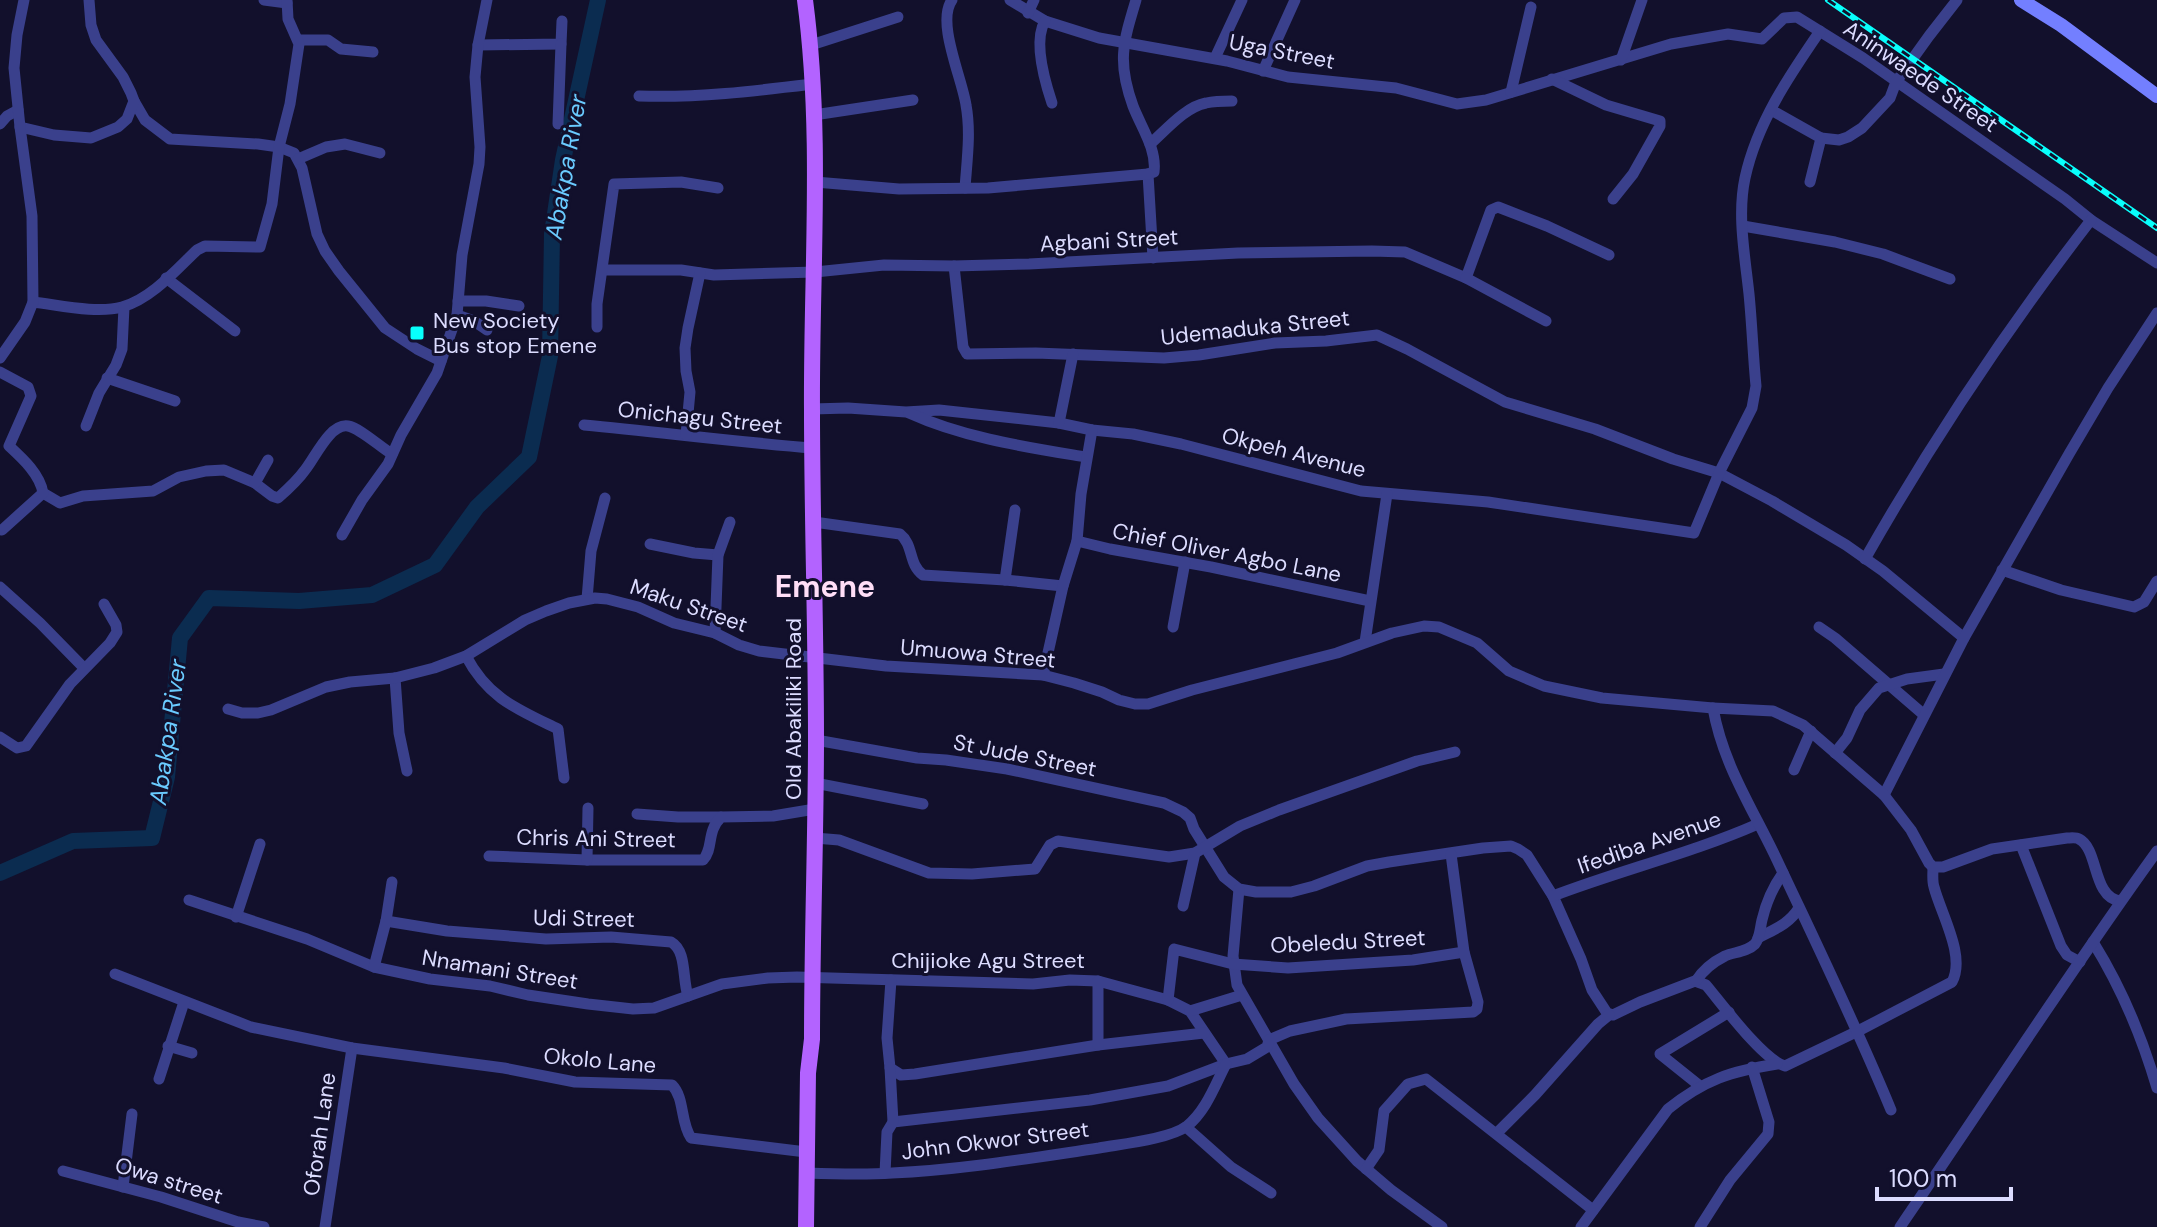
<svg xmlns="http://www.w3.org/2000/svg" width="2157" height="1227" viewBox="0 0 2157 1227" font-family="'DM Sans',sans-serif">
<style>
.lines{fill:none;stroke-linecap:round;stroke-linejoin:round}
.river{stroke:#0b2c50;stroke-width:16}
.street{stroke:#3a408c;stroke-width:11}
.secondary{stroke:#737fff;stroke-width:14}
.primary{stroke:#b363ff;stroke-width:16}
.rail-casing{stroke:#08fffc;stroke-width:6}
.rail{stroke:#12102c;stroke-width:3;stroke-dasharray:9;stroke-linecap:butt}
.poi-dot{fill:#08fffc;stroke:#12102c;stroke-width:3}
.labels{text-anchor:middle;stroke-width:6;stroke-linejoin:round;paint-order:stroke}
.street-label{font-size:22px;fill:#dcdcff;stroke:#12102c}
.poi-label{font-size:22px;fill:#dcdcff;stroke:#12102c;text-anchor:start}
.water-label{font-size:24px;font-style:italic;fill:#6acbff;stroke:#12102c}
.district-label{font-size:30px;font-weight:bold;fill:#ffdef7;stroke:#12102c}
</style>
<rect width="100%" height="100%" fill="#12102c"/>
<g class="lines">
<path class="river" d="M0,873L73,841L152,838L167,777L180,638L209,598L299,601L372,595L435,565L477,507L529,457L550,356L552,234L563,160L598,0"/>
<g class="street">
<path d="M264,0L287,3"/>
<path d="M952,0C936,22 962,78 966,105C971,132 967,160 965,188"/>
<path d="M1010,0L1045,21L1099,38L1227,61L1288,77L1396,88L1457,104L1486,100L1671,44L1728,34L1762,39L1784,18L1797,17L1863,58L2065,199L2091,220L2157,263"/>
<path d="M1136,0C1123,43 1117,62 1133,106C1141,127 1157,149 1154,172L1148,174L1153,258"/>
<path d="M1028,13L1034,0"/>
<path d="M1045,21C1033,41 1045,82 1052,103"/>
<path d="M298,40H328L341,49L373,52"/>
<path d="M478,45L561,44L562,21"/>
<path d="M811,45L898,17"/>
<path d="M1215,58L1242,0"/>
<path d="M1621,60L1642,0"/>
<path d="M1263,71L1295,0"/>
<path d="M1552,79L1606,105L1660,121V126L1633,174L1613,199"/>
<path d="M1511,92L1531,7"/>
<path d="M639,96C698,98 755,91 813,84"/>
<path d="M134,101L145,120L170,139L258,144L279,147L294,153L302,168L317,234L325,251L339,271L385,328L417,349L441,361"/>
<path d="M1771,110L1821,138L1810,182"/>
<path d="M814,115L913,100"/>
<path d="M0,124L7,116L18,110"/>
<path d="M558,124L561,44"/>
<path d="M20,127L54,135L91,138L118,127L127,119L134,101L131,93L123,77L96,40L91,25L89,0"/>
<path d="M1821,138L1839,140L1848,137L1862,128L1890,98L1896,82L1929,36L1957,0"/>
<path d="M1150,144C1166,130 1185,107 1206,103C1215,101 1224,101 1232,101"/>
<path d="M298,159L326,147L345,144L380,153"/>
<path d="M815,182L899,189L988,188L1148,174"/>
<path d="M1743,226L1835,242L1883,254L1950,279"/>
<path d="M954,266L963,347L967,354L1036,353L1164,358L1199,355L1275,343L1326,341L1377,335L1407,349L1505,402L1595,429L1673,459L1719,473L1772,501L1846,545L1883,571L1964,638"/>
<path d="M603,270H681L714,275L815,272L884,265L954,266L1029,264L1238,253L1372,251L1405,252L1466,278L1491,210L1498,207L1547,226L1609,255"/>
<path d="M166,278L235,331"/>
<path d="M1466,278L1546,321"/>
<path d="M458,301H486L519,306"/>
<path d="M33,302C59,305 97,314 122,307C151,299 176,270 197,250L205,246L260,247L272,204L279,147L290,104L299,44L288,19L287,0"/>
<path d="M457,315L474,321L487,330"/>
<path d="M597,327V304L614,184L681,182L718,188"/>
<path d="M0,358L25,322L33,302L32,216L20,127L14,68L17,35L24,0"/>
<path d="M0,372L28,387L31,396L9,446C22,458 40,474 43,493L60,503L83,496L153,491L179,477L206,471L224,470L255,483L272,496L278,498C287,490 298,480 305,470C315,458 330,423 348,426C360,428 380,447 392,454"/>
<path d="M107,378L175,401"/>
<path d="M812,409L848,408L906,412L939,410L1059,423L1092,430L1133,434L1181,444L1361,491L1488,502L1694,533L1719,473L1752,408L1756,386C1753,355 1752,324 1749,294C1745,256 1737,215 1745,178C1757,123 1789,76 1820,31"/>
<path d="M909,413C964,438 1026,447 1086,457"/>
<path d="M1059,423L1073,354"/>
<path d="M584,425C660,432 736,442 813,448"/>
<path d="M86,426L99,393L116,365L122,349L124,307"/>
<path d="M686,435L690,392L686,371L685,348L688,328L700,273"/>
<path d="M255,483L268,460"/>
<path d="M814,522L900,534C914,545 908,564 923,575L1005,580L1063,586"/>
<path d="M2,530L43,493"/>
<path d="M342,535L362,500L388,464L401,435L437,373L457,315L462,255L479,164L480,147L475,77L478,45L487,0"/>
<path d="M1077,541L1110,549L1211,567L1370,601"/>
<path d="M650,544L694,553L718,555"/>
<path d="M1865,559C1932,441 2008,327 2091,220"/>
<path d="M2002,570L2061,590L2134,607L2144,602L2157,581"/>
<path d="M1005,580L1015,510"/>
<path d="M0,587L40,623L84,668"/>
<path d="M587,599L591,551L605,498"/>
<path d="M1173,627L1185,562"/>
<path d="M1819,627L1835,638L1923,714"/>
<path d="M715,633L718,555L730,522"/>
<path d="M1365,642L1387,494"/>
<path d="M466,656C488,698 517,709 558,729L564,778"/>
<path d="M1043,675L1063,586L1077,541L1081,494L1092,430"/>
<path d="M395,678L399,733L407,771"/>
<path d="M228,709L242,713H258L271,710L326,687L350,682L395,678L434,668L466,656L525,620L546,611L569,603L595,598L607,599L638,607L674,623L715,633L739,645L759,651L886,666L1043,675L1074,683L1102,692L1119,700L1135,704H1148L1192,690L1337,653L1392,633L1424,626L1439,627L1477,643L1509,671L1544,686L1602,698L1713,708"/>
<path d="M0,737L17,748L26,746L70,684L110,643L117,632L116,625L104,604"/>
<path d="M816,740L917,758L946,760L1007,769L1164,803L1183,812L1190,818L1194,829L1224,877L1239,889L1256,892H1291L1314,886L1367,866L1389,862L1483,848L1511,846L1518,849L1527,855L1553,896L1581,959L1592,990L1607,1013L1613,1015L1640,1002L1695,981L1706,985C1722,1004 1763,1060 1785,1066L1858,1031L1952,982C1966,956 1941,914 1934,887C1932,881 1933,874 1933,867"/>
<path d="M1835,753L1847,738L1860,710L1879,688L1907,679L1944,674"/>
<path d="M1794,770L1811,731"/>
<path d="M815,783L923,804"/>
<path d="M1884,795L1964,638L2069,454L2108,388L2157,313"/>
<path d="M637,814L678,817H721"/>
<path d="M815,838L839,840L929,873L972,874L1035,869L1050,845L1058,841L1169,857L1195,853L1240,826L1279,810L1417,761L1455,752"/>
<path d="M2021,845L2061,946L2067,955L2080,962"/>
<path d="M489,856L587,860H703C714,848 706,832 721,817L773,816L815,809"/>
<path d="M587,860L588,808"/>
<path d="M1239,889L1233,956L1237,985L1294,1084L1318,1118L1357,1161L1391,1190L1442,1227"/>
<path d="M1553,896C1621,870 1692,853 1758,824"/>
<path d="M189,900L307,939L374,967L430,979L490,986L528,995L588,1004L633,1009L654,1008L722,984L768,978L797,977L1033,984L1070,980L1098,981L1168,1000L1190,1011L1226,1064"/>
<path d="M1183,906L1195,853"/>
<path d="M236,917L260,844"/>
<path d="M386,921L447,931L546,939L611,937L671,942C687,951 682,978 688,996"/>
<path d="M1758,938C1775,929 1789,924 1799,908"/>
<path d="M2093,942C2121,987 2142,1037 2157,1088"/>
<path d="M374,967L386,921L392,882"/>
<path d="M115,974L251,1027L352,1048L504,1068L575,1082L672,1085C685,1098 680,1122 691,1138L806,1152"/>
<path d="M891,980L887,1038L890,1068L901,1075L915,1074L1098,1045L1204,1033"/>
<path d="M1098,981V1045"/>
<path d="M1696,981C1703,970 1713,962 1725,956C1734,952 1747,952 1755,944C1760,938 1760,928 1762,920C1766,903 1773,887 1783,873"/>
<path d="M1168,1000L1174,949L1233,964L1288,968L1413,960L1464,952"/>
<path d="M1190,1011L1242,995"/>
<path d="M168,1046L192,1053"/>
<path d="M159,1079L184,1002"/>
<path d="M1700,1086L1660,1054L1729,1012"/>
<path d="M1891,1110C1856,1025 1816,943 1777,860C1753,809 1723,765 1713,708L1773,711L1803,725L1884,795L1911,830L1929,863L1933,867H1943L1992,849L2067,838C2070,838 2076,837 2079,839C2099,849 2092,897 2120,901"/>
<path d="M893,1122L1090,1100L1168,1086L1226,1064L1247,1059L1267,1047L1269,1040L1290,1031L1346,1019L1473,1012L1477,1009L1478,1002L1464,952L1451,854"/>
<path d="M1186,1127L1231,1167L1271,1193"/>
<path d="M1497,1133L1535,1095L1598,1024L1609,1015"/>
<path d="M1366,1169L1379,1150L1384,1111L1408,1084L1426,1079L1593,1210"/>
<path d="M63,1171L161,1197L238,1222L264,1227"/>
<path d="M807,1173C835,1174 864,1175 892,1173C961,1170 1031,1158 1099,1148C1121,1144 1170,1139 1187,1126C1206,1111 1215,1085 1226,1064"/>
<path d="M885,1173L887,1132L893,1122L890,1068"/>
<path d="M123,1187L132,1114"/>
<path d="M325,1227L352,1048"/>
<path d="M1581,1227L1668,1109C1704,1080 1731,1071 1777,1064"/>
<path d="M1700,1227L1730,1180L1768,1134L1769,1122L1752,1067"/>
<path d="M1900,1227C1986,1102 2068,974 2157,851"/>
</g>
<path class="secondary" d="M2021,0L2061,25L2157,96"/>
<path class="primary" d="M805,0C823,136 811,274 812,410C812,519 816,628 816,737C816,837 812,938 812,1039L808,1073L806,1227"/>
<g class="rail-casing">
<path id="rail" d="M1828,0L2157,228"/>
</g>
<use href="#rail" class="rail"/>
</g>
<rect class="poi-dot" x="409" y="325" width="16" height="16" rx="4"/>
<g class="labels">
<g class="street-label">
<text transform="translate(1282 51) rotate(11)" y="8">Uga Street</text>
<text transform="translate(1921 76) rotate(34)" y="8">Aninwaede Street</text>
<text transform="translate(1109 240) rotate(-3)" y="8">Agbani Street</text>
<text transform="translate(1255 327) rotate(-6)" y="8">Udemaduka Street</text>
<text transform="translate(700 417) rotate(6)" y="8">Onichagu Street</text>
<text transform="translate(1294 452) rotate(14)" y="8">Okpeh Avenue</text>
<text transform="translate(1227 552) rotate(11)" y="8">Chief Oliver Agbo Lane</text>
<text transform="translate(689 605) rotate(19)" y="8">Maku Street</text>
<text transform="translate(978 653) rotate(5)" y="8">Umuowa Street</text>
<text transform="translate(793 709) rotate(-90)" y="8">Old Abakiliki Road</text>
<text transform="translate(1025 755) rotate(11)" y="8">St Jude Street</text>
<text transform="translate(596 838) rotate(1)" y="8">Chris Ani Street</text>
<text transform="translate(1649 842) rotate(-19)" y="8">Ifediba Avenue</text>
<text transform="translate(584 918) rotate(1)" y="8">Udi Street</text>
<text transform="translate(1348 941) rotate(-3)" y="8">Obeledu Street</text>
<text x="988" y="968">Chijioke Agu Street</text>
<text transform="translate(500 969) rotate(9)" y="8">Nnamani Street</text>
<text transform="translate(600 1060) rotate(5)" y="8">Okolo Lane</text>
<text transform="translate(319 1134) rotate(-82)" y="8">Oforah Lane</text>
<text transform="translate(995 1140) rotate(-7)" y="8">John Okwor Street</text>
<text transform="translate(169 1180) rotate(17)" y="8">Owa street</text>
</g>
<g class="poi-label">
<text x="433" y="328">New Society<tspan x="433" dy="25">Bus stop Emene</tspan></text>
</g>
<g class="water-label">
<text transform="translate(566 167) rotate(-80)" y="8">Abakpa River</text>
<text transform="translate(168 732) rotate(-82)" y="8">Abakpa River</text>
</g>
<g class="district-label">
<text x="825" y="597">Emene</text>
</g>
</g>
<path d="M1877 1187v12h134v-12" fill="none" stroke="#dcdcff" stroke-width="4"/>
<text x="1889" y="1187" font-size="24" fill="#dcdcff" stroke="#12102c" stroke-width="6" paint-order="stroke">100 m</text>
</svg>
